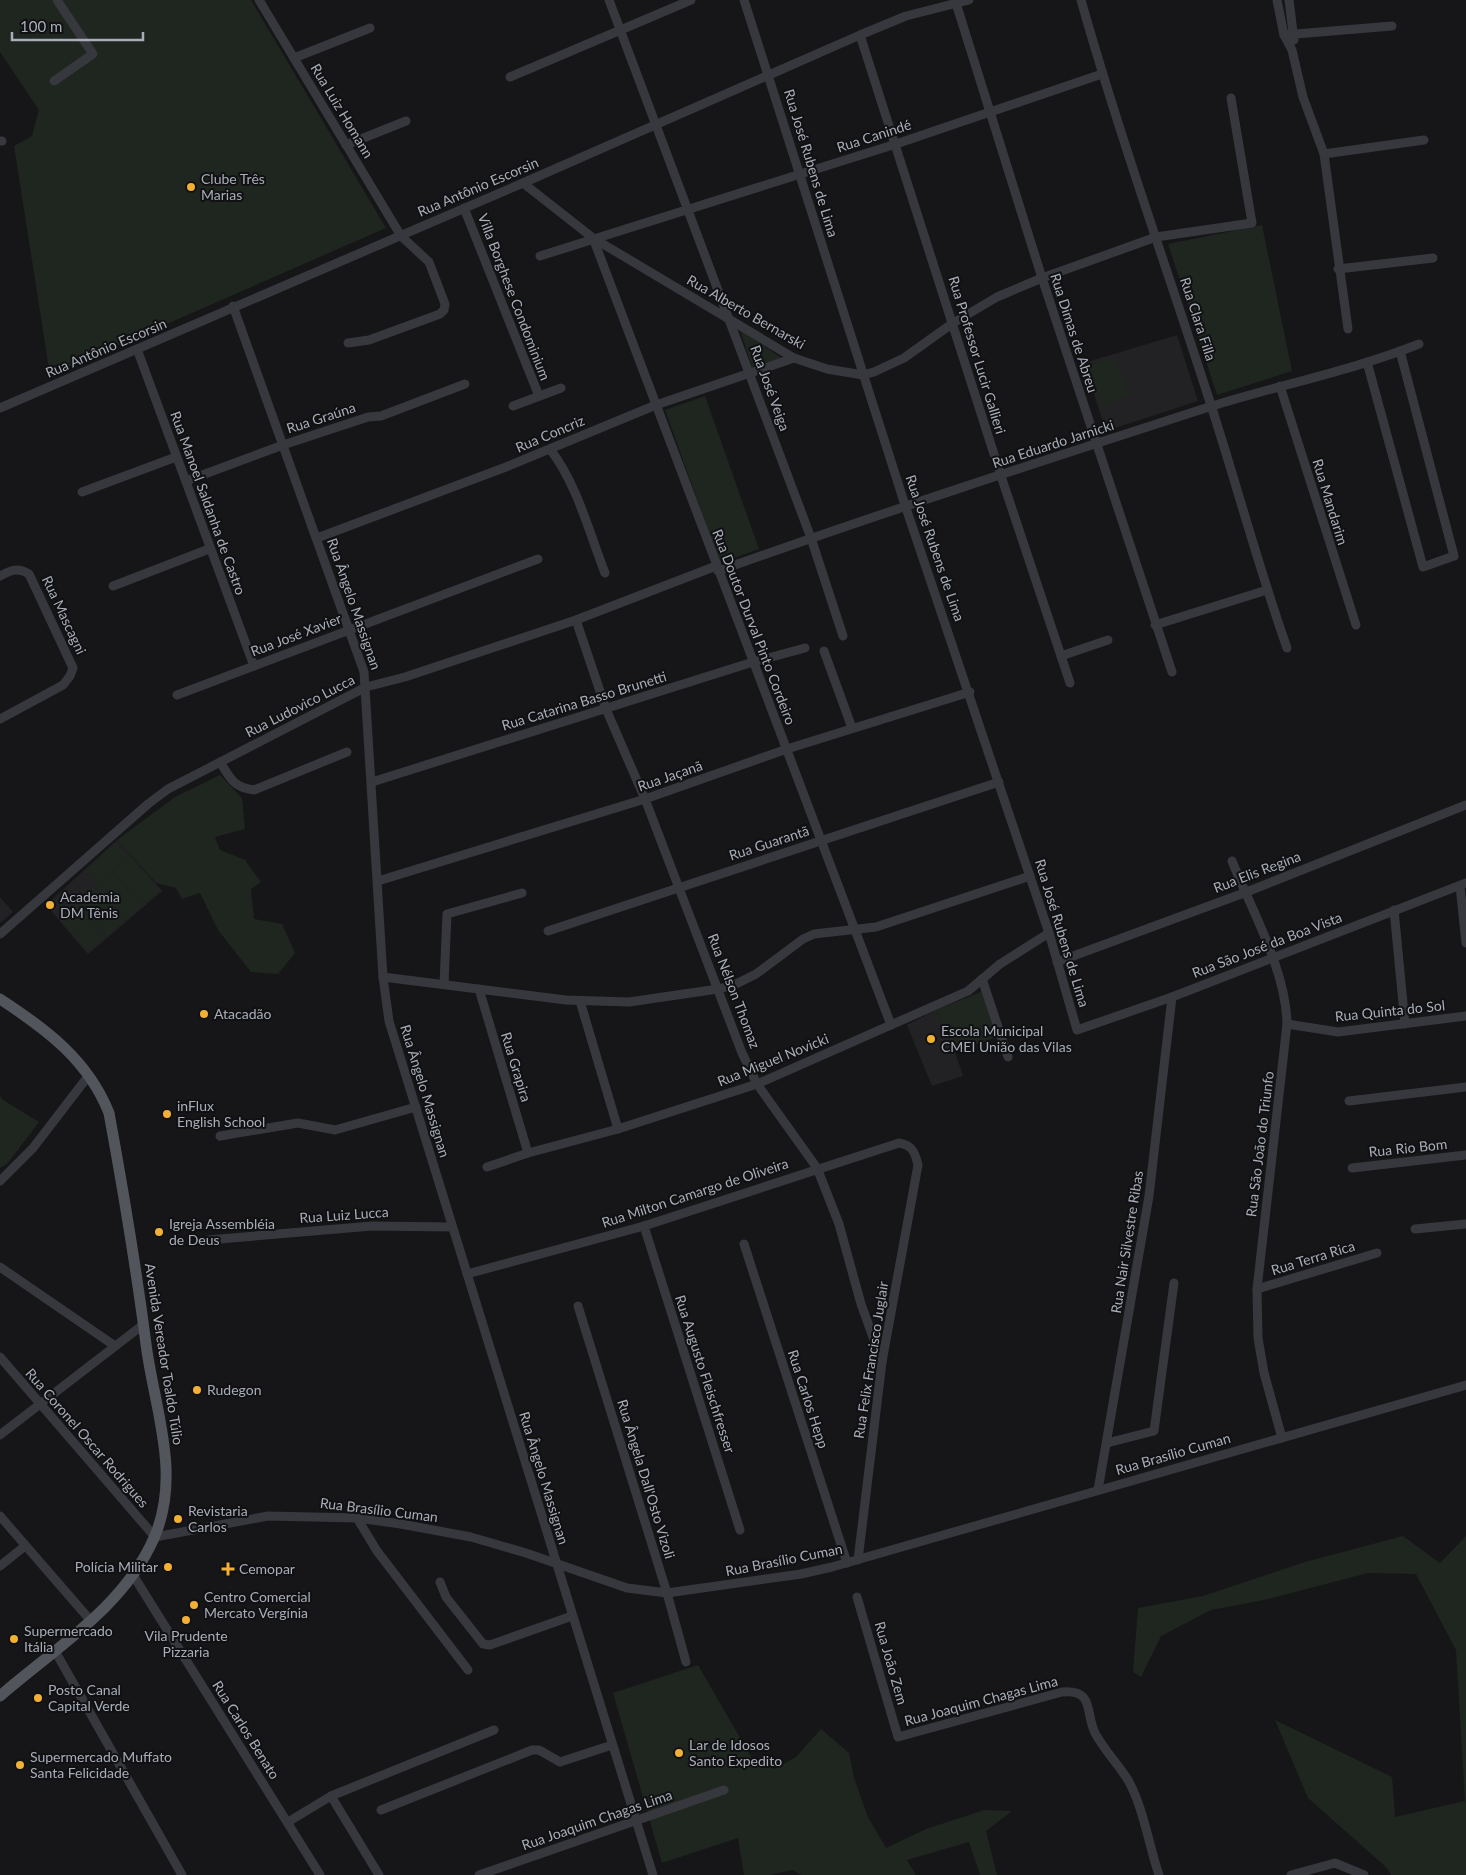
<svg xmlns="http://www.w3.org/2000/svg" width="1466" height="1875" viewBox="0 0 1466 1875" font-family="Lato,sans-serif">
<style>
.built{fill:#222225}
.green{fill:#1e261f}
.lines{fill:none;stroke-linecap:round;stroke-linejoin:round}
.minor{stroke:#37383d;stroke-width:9}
.major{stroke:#53555c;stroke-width:11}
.poi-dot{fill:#f2b134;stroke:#111113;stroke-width:2}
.labels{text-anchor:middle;stroke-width:4;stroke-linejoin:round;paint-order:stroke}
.street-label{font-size:14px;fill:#a8adb8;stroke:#111113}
.poi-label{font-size:14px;fill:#a8adb8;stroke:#111113;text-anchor:start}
</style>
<rect width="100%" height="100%" fill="#161618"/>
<g class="built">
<path d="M1177,335L1198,401L1106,431L1084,363Z"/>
<path d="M117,840L162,891L88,954L46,905Z"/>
<path d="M0,897L13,912L0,923Z"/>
<path d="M936,1010L955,1052L963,1076L932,1086L907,1025Z"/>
</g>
<g class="green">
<path d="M0,0H251L386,228L50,375L14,146L32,136L39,110L0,52Z"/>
<path d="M1262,225L1292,371L1217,395L1168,244Z"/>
<path d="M740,330L782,358L752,367Z"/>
<path d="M1115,357L1129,396L1101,405L1086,366Z"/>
<path d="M705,396L759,549L720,563L665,410Z"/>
<path d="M220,775L242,798L245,829L215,837L220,850L245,860L261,882L251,889L254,919L282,924L295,953L278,974L251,972L218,930L200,893L182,899L176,888L156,883L117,840L175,797Z"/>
<path d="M116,843L128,856L97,884L85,871Z"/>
<path d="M129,856L160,891L143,905L113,871Z"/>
<path d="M112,872L142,906L126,920L96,887Z"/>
<path d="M94,888L124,921L108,936L77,903Z"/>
<path d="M76,904L106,937L89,951L60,919Z"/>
<path d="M983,991L997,1037L955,1052L936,1010Z"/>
<path d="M0,1096L3,1100L39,1122L7,1164L0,1168Z"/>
<path d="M1403,1536L1440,1563L1466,1536V1875H1391L1387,1868L1308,1798L1275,1720L1392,1777L1395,1817L1465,1801L1456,1650L1416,1574L1368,1573L1264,1600L1211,1610L1161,1636L1141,1677L1133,1672L1138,1608L1203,1596L1305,1562Z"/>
<path d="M698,1665L754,1762L775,1769L796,1757L821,1729L849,1753L854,1778L868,1817L886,1848L926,1829L984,1810L1012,1811L986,1831L997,1875H980L969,1842L907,1860L916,1875H801L793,1870L769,1875H744L738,1838L662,1863L613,1693Z"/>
</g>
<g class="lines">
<g class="minor">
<path d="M259,0L401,236L429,262L445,304L444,310L440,314L369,340L348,343"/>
<path d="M609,0L811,538L843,636"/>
<path d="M744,0L905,505L1049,933L1077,1030L1172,997L1466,883"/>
<path d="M955,0L1042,278L1172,672"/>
<path d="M1081,0C1119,134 1166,266 1209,399C1236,482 1258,566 1287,648"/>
<path d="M1277,0L1284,35L1292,50L1303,97L1324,154L1348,329"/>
<path d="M1289,0L1294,40"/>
<path d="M860,35L1001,476L1070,683"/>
<path d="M1284,35L1392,26"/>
<path d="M294,58L370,28"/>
<path d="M510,77L691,0"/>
<path d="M54,81L93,54L57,0"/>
<path d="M0,141H2"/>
<path d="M346,145L406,121"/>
<path d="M1324,154L1424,140"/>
<path d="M523,183L593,238L794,358L827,369L863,375L874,372L904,358L953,323L997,297L1042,278L1156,237L1252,223L1231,98"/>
<path d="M464,208L539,396"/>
<path d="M593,238L891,1025"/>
<path d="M540,256L896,144L1102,74"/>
<path d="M1338,269L1433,258"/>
<path d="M233,306L364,672L383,977L389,1021L653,1875"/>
<path d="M137,349L254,666"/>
<path d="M1367,362L1423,567L1454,556L1400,351"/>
<path d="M1280,386L1356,625"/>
<path d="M513,406L561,388"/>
<path d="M0,408L523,183L860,35L906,16L969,0"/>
<path d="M550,449C577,484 589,532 605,573"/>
<path d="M186,481L283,445L368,417L381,416L465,384"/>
<path d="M82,492L176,457"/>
<path d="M317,538L506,467L656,405L794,358"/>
<path d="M718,571C881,513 1045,460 1209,407C1279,385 1351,371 1419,344"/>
<path d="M0,576C11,570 18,567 29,574L73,668L70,676L63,685L0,719"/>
<path d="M113,586L209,549"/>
<path d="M576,620L606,709L645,799L742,1053L757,1084L817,1168L839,1224L861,1304L882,1362"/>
<path d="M1155,625L1267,590"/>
<path d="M824,651L852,728"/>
<path d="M1061,656L1108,640"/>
<path d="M177,695L538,559"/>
<path d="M220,762C231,779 233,787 254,790L347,752"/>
<path d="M372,782L753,662L805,648"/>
<path d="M1232,861C1252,911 1286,970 1287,1024L1257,1289L1258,1338L1264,1373L1282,1438"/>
<path d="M378,881L645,799L787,749L970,692"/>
<path d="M1460,886L1466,943"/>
<path d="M1394,910L1405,1024"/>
<path d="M548,931L999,782"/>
<path d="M0,934L148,804L168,789L366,687L405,677L576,620L716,566"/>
<path d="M1057,962L1244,893L1466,805"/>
<path d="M383,977L566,1000L629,1002L718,989L734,985L756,974L803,939L814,934L876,927L1030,876"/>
<path d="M982,979L1008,1057"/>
<path d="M444,984L447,914L522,893"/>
<path d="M479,989L528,1153"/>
<path d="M580,1001L618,1129"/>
<path d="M1287,1024L1338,1032L1466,1016"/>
<path d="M1349,1101L1466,1087"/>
<path d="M220,1136L298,1123L335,1130L416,1107"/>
<path d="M487,1167L528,1153L618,1129L757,1084L968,991L1000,964L1049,933"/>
<path d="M1352,1168L1466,1155"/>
<path d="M0,1181L33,1148L89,1075"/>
<path d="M644,1226L740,1530"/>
<path d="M1415,1229L1466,1224"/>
<path d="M208,1240L372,1226L452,1227"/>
<path d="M744,1244L847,1563"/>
<path d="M0,1267L115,1346"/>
<path d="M467,1274L644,1226L899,1143C912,1145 915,1152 918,1165L882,1362L858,1560"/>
<path d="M1257,1289L1377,1253"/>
<path d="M578,1306L667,1593L686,1662"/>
<path d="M0,1357L155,1537L268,1516L357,1518L401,1524L471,1537L526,1553L627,1588L667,1593L801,1574L832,1567L1466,1385"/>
<path d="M0,1435L144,1324"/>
<path d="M1107,1443L1154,1431L1174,1283"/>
<path d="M1098,1490L1149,1196L1172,997"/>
<path d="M0,1516L91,1621"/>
<path d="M357,1518L377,1551L468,1670"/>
<path d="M0,1566L25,1546"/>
<path d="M133,1575L320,1875"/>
<path d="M440,1582L446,1597L483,1644L490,1645L572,1616"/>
<path d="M857,1597L898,1737L1062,1692C1095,1689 1085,1713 1095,1733C1104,1750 1118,1764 1128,1780C1143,1806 1149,1846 1159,1875"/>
<path d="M55,1651L182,1875"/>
<path d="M331,1796L379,1875"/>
<path d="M381,1810L532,1750H539L560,1762L612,1745"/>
<path d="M288,1822L331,1796L494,1730"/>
<path d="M479,1875L724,1790"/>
<path d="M1291,1875L1335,1863L1364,1875"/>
</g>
<path class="major" d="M0,999C46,1029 88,1060 109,1113C123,1189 136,1267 146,1344C154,1408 182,1474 154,1538C124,1607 55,1648 0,1696"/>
</g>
<g class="poi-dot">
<circle cx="191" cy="187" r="5"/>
<circle cx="50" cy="905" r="5"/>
<circle cx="204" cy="1014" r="5"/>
<circle cx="931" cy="1039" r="5"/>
<circle cx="167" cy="1114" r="5"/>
<circle cx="159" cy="1232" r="5"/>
<circle cx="197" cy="1390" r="5"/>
<circle cx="178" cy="1519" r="5"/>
<circle cx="168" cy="1567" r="5"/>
<path d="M225.5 1561.5h5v5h5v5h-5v5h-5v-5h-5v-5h5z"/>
<circle cx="194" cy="1605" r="5"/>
<circle cx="186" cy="1620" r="5"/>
<circle cx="14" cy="1639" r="5"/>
<circle cx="38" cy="1698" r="5"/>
<circle cx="679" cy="1753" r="5"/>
<circle cx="20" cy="1765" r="5"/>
</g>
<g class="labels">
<g class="street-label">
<text transform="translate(342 111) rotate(59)" y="5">Rua Luiz Homann</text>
<text transform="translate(874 136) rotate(-18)" y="5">Rua Canindé</text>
<text transform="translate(811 163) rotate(73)" y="5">Rua José Rubens de Lima</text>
<text transform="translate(478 187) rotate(-23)" y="5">Rua Antônio Escorsin</text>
<text transform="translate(514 297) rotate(69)" y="5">Villa Borghese Condominium</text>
<text transform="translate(746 312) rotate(30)" y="5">Rua Alberto Bernarski</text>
<text transform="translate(1198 319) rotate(72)" y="5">Rua Clara Filla</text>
<text transform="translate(1074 333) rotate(72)" y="5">Rua Dimas de Abreu</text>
<text transform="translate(106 348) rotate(-23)" y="5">Rua Antônio Escorsin</text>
<text transform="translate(977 355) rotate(73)" y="5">Rua Professor Lucir Gallieri</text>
<text transform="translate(770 388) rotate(70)" y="5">Rua José Veiga</text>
<text transform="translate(321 418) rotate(-18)" y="5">Rua Graúna</text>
<text transform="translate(550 434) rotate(-23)" y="5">Rua Concriz</text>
<text transform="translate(1053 444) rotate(-18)" y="5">Rua Eduardo Jarnicki</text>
<text transform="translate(1330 502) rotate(73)" y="5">Rua Mandarim</text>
<text transform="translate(208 503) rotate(70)" y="5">Rua Manoel Saldanha de Castro</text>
<text transform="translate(935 548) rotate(71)" y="5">Rua José Rubens de Lima</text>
<text transform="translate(354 604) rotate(71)" y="5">Rua Ângelo Massignan</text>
<text transform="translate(64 615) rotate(65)" y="5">Rua Mascagni</text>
<text transform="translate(754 627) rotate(69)" y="5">Rua Doutor Durval Pinto Cordeiro</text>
<text transform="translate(296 635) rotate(-21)" y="5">Rua José Xavier</text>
<text transform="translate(584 701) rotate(-17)" y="5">Rua Catarina Basso Brunetti</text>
<text transform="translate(300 706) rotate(-27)" y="5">Rua Ludovico Lucca</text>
<text transform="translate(670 776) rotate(-19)" y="5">Rua Jaçanã</text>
<text transform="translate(769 843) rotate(-18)" y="5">Rua Guarantã</text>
<text transform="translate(1257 872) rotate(-21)" y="5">Rua Elis Regina</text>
<text transform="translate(1062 933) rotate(73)" y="5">Rua José Rubens de Lima</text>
<text transform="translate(1267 945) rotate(-21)" y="5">Rua São José da Boa Vista</text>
<text transform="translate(734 991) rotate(69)" y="5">Rua Nélson Thomaz</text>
<text transform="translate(1390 1011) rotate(-6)" y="5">Rua Quinta do Sol</text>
<text transform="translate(773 1060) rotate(-22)" y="5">Rua Miguel Novicki</text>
<text transform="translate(516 1067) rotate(73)" y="5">Rua Grapira</text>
<text transform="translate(425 1091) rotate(73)" y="5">Rua Ângelo Massignan</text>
<text transform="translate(1260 1144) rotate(-83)" y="5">Rua São João do Triunfo</text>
<text transform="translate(1408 1148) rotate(-6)" y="5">Rua Rio Bom</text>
<text transform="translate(695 1193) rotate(-18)" y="5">Rua Milton Camargo de Oliveira</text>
<text transform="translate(344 1215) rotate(-4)" y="5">Rua Luiz Lucca</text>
<text transform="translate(1127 1242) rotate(-81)" y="5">Rua Nair Silvestre Ribas</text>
<text transform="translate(1313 1258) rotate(-17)" y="5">Rua Terra Rica</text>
<text transform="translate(164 1354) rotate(81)" y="5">Avenida Vereador Toaldo Túlio</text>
<text transform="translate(871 1360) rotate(-81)" y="5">Rua Felix Francisco Juglair</text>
<text transform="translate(705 1374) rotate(72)" y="5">Rua Augusto Fleischfresser</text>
<text transform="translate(808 1399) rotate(72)" y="5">Rua Carlos Hepp</text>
<text transform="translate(87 1438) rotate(49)" y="5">Rua Coronel Oscar Rodrigues</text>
<text transform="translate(1173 1454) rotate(-16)" y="5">Rua Brasílio Cuman</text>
<text transform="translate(544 1478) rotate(73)" y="5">Rua Ângelo Massignan</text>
<text transform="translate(646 1479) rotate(73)" y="5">Rua Ângela Dall'Osto Vizoli</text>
<text transform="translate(379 1510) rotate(7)" y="5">Rua Brasílio Cuman</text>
<text transform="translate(784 1560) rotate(-11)" y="5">Rua Brasílio Cuman</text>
<text transform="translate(891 1663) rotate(74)" y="5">Rua João Zem</text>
<text transform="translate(981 1701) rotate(-15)" y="5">Rua Joaquim Chagas Lima</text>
<text transform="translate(246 1730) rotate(58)" y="5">Rua Carlos Benato</text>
<text transform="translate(597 1820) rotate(-19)" y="5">Rua Joaquim Chagas Lima</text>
</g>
<g class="poi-label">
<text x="201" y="184">Clube Três<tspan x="201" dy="16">Marias</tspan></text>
<text x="60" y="902">Academia<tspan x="60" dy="16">DM Tênis</tspan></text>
<text x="214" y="1019">Atacadão</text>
<text x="941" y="1036">Escola Municipal<tspan x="941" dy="16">CMEI União das Vilas</tspan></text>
<text x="177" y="1111">inFlux<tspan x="177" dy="16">English School</tspan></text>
<text x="169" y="1229">Igreja Assembléia<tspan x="169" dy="16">de Deus</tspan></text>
<text x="207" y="1395">Rudegon</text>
<text x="188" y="1516">Revistaria<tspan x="188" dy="16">Carlos</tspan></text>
<text x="158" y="1572" text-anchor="end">Polícia Militar</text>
<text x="239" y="1574">Cemopar</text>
<text x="204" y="1602">Centro Comercial<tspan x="204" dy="16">Mercato Vergínia</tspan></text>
<text x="24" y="1636">Supermercado<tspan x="24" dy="16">Itália</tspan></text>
<text x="186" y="1641" text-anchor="middle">Vila Prudente<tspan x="186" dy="16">Pizzaria</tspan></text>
<text x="48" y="1695">Posto Canal<tspan x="48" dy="16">Capital Verde</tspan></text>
<text x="689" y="1750">Lar de Idosos<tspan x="689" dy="16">Santo Expedito</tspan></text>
<text x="30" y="1762">Supermercado Muffato<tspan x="30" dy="16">Santa Felicidade</tspan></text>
</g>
</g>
<path d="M12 32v8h131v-8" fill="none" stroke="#a8adb8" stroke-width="2.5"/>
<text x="20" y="32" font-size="15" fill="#a8adb8" stroke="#111113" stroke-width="4" paint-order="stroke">100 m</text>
</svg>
